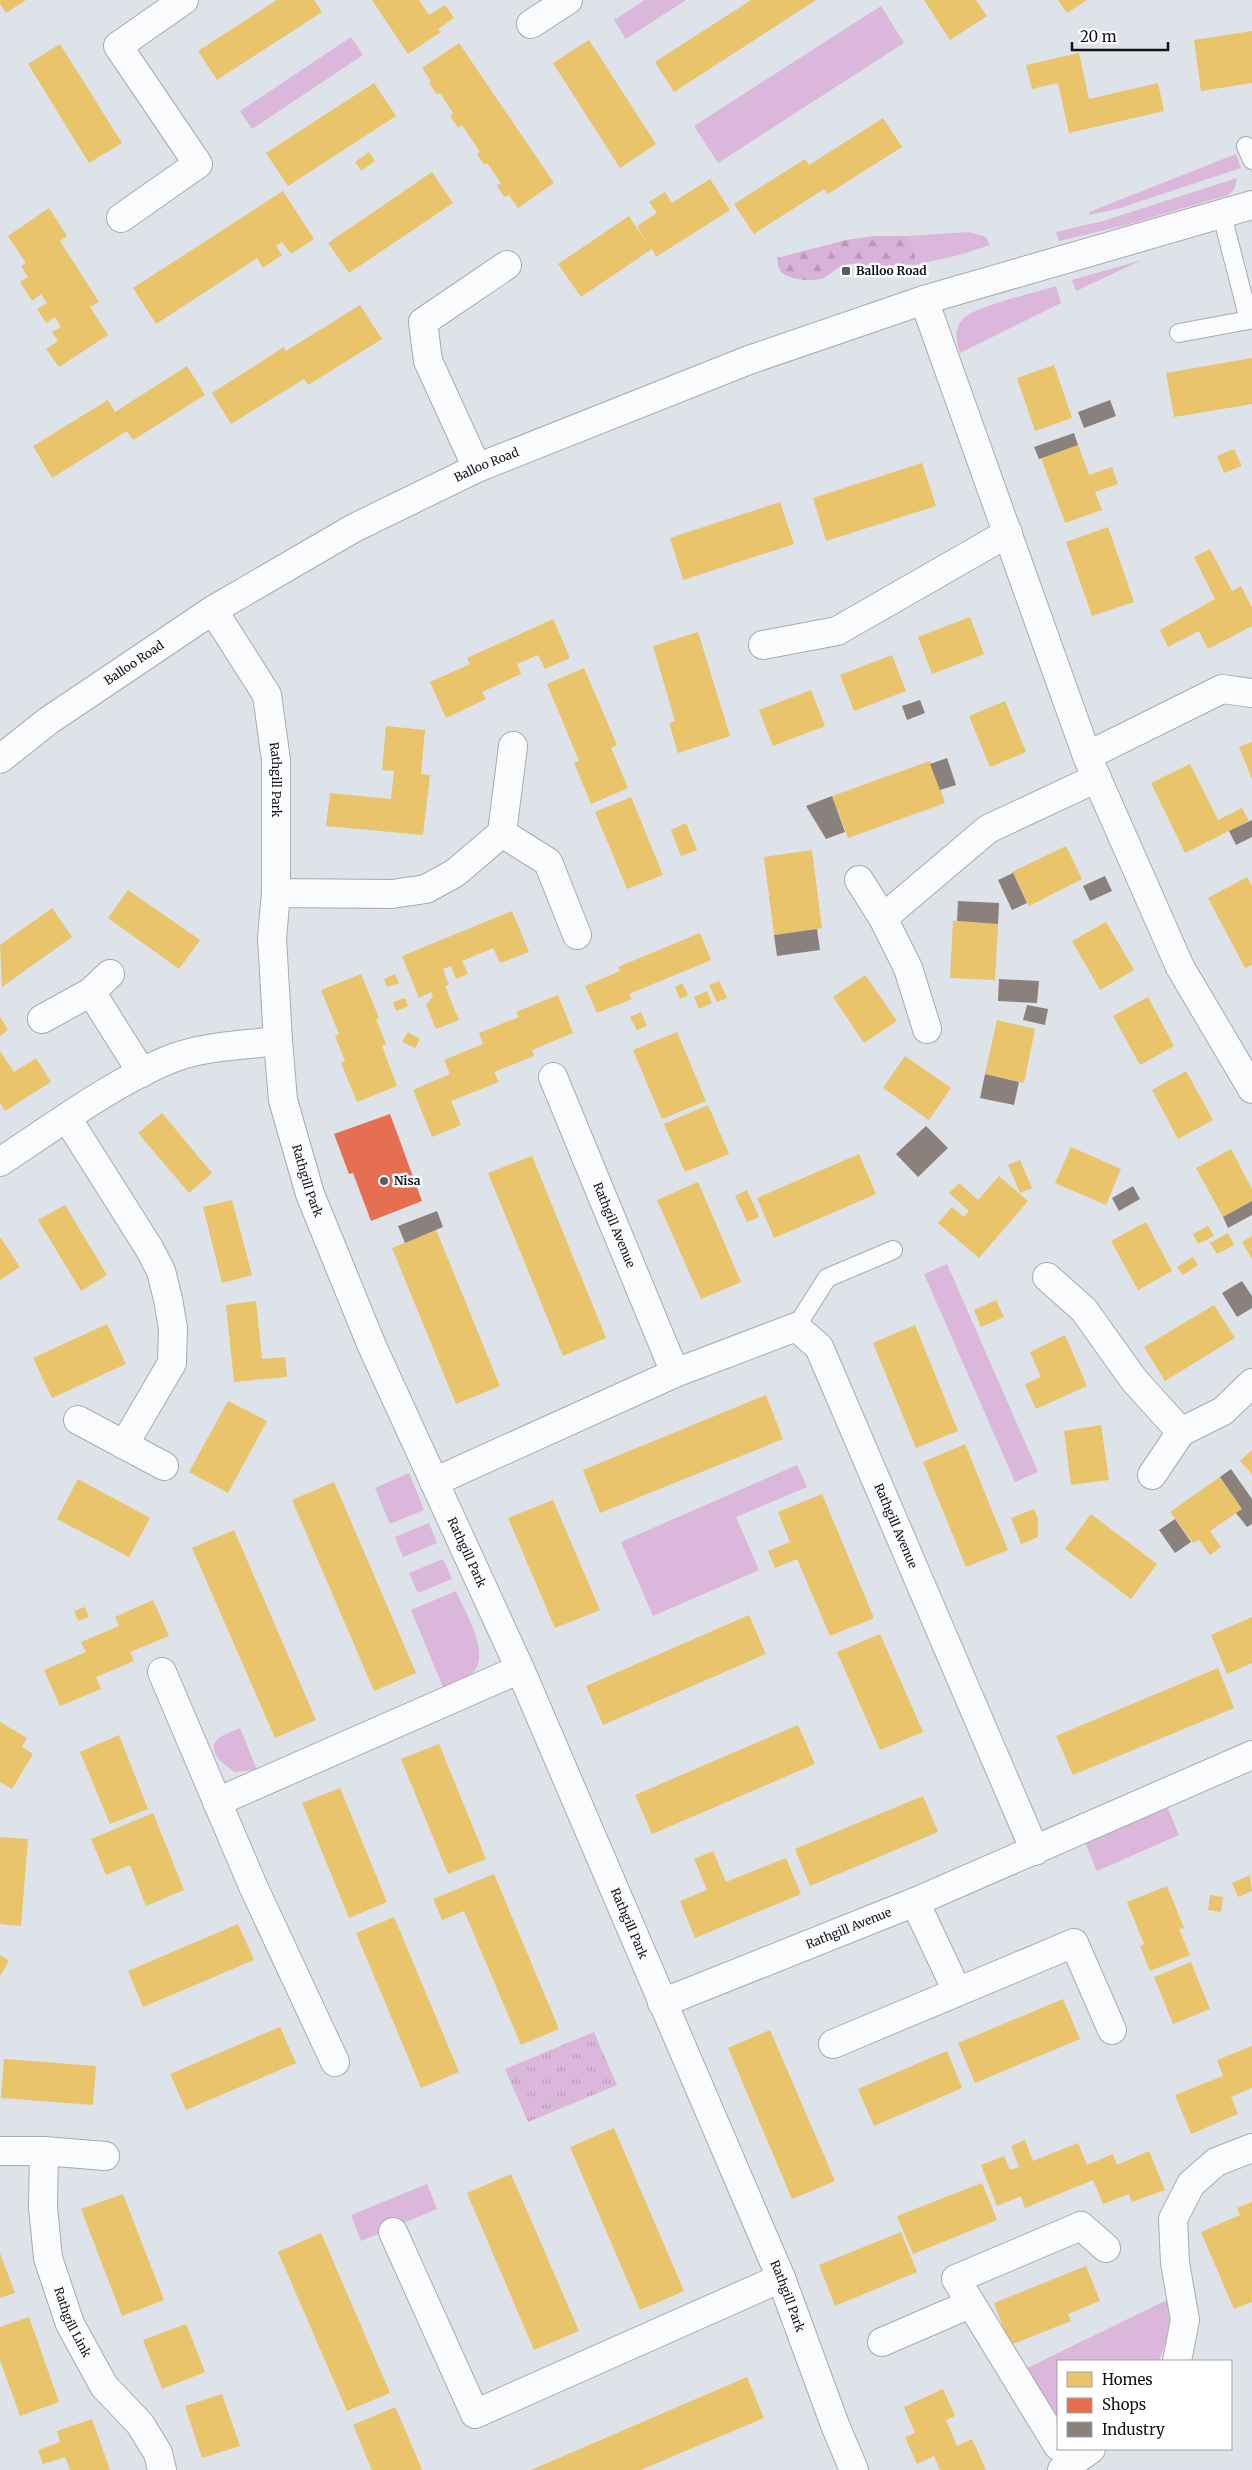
<svg xmlns="http://www.w3.org/2000/svg" width="1252" height="2470" viewBox="0 0 1252 2470" font-family="Merriweather,serif">
<style>
.grass{fill:#dab7db}
.forest{fill:url(#forest-firs)}
.park{fill:url(#park-tufts)}
.homes{fill:#e9c46a}
.shops{fill:#e76f51}
.industry{fill:#8a817c}
.lines{fill:none;stroke-linecap:round;stroke-linejoin:round}
.lane-casing{stroke:#a8aaaf;stroke-width:20}
.street-casing{stroke:#a8aaaf;stroke-width:30}
.secondary-casing{stroke:#a8aaaf;stroke-width:30}
.lane{stroke:#fafbfc;stroke-width:18}
.street{stroke:#fafbfc;stroke-width:28}
.secondary{stroke:#fafbfc;stroke-width:28}
.poi-dot{fill:#595c62;stroke:#fff;stroke-width:2}
.labels{text-anchor:middle;stroke-width:5;stroke-linejoin:round;paint-order:stroke}
.poi-label{font-size:12px;font-weight:bold;fill:#121419;stroke:#fff;text-anchor:start}
.street-label{font-size:12px;fill:#121419;stroke:#fff}
</style>
<defs>
<pattern id="forest-firs" width="22" height="20" patternUnits="userSpaceOnUse" patternTransform="scale(1.25)"><rect width="22" height="20" fill="#d9b2da"/><path d="M5 1l3.5 6h-7zM16 11l3.5 6h-7z" fill="#b998ba"/></pattern>
<pattern id="park-tufts" width="24" height="20" patternUnits="userSpaceOnUse" patternTransform="scale(1.25)"><rect width="24" height="20" fill="#dab7db"/><path d="M3 7l-1-3M5 7V3M7 7l1-3M15 17l-1-3M17 17v-4M19 17l1-3" fill="none" stroke="#ba9cbb"/></pattern>
</defs>
<rect width="100%" height="100%" fill="#dee2e9"/>
<g class="grass">
<path d="M645,0H686L626,39L614,20Z"/>
<path d="M881,6L904,43L718,163L694,126Z"/>
<path d="M351,37L363,55L252,129L240,111Z"/>
<path d="M1236,154L1241,168L1117,209L1089,215V212Z"/>
<path d="M1237,178L1234,190L1228,195L1126,225L1059,241L1056,232L1103,221Z"/>
<path d="M969,232L986,237L990,245L963,254L916,265L915,255L908,236Z"/>
<path d="M1142,260L1076,291L1072,280Z"/>
<path d="M1056,286L1061,303L960,353C955,339 954,324 968,315C986,304 1034,293 1056,286Z"/>
<path d="M947,1264L1038,1472L1015,1482L924,1274Z"/>
<path d="M797,1465L807,1487L736,1517L759,1570L653,1616L621,1542Z"/>
<path d="M409,1473L424,1510L390,1524L375,1488Z"/>
<path d="M429,1523L437,1543L403,1557L395,1537Z"/>
<path d="M443,1559L452,1579L418,1593L409,1573Z"/>
<path d="M456,1591C465,1613 495,1659 469,1676C461,1681 451,1684 443,1687L411,1610Z"/>
<path d="M240,1728L257,1770L235,1772C227,1767 207,1753 216,1741C220,1735 234,1731 240,1728Z"/>
<path d="M1166,1804L1179,1835L1097,1871L1084,1840Z"/>
<path d="M427,2184L437,2209L361,2241L351,2215Z"/>
<path d="M1171,2298L1172,2325L1159,2361H1058V2422L1021,2371Z"/>
</g>
<path class="forest" d="M874,236H908L915,255L916,265C903,264 890,266 877,267C868,267 859,263 850,264C838,264 833,274 823,278C813,282 791,280 782,273C778,269 778,263 777,258L846,240Z"/>
<path class="park" d="M594,2032L617,2085L528,2122L505,2069Z"/>
<g class="homes">
<path d="M0,0H26L6,13L0,4Z"/>
<path d="M277,0H314L322,12L217,80L198,51Z"/>
<path d="M372,0H419L429,15L445,5L454,18L438,29L441,32L408,54Z"/>
<path d="M751,0H816L674,92L655,62Z"/>
<path d="M924,0H976L987,16L950,40Z"/>
<path d="M1058,0H1087L1067,13Z"/>
<path d="M1252,31V83L1201,91L1194,40Z"/>
<path d="M589,40L656,144L620,168L553,63Z"/>
<path d="M459,43L554,183L518,208L509,195L504,197L497,186L501,183L487,163L484,165L477,154L480,152L462,125L458,128L450,116L453,113L440,93L437,95L429,83L431,81L422,68Z"/>
<path d="M60,44L122,143L89,163L28,64Z"/>
<path d="M1079,53L1089,99L1158,83L1164,111L1069,133L1058,83L1032,89L1026,65Z"/>
<path d="M374,83L396,116L288,186L266,153Z"/>
<path d="M883,118L902,147L828,194L824,189L754,234L734,204L805,159L809,165Z"/>
<path d="M369,152L375,161L361,171L355,162Z"/>
<path d="M432,172L453,203L349,273L328,243Z"/>
<path d="M710,179L730,210L656,257L652,249L581,297L558,264L629,216L649,247L637,226L657,213L649,202L665,192L672,203Z"/>
<path d="M283,191L314,239L291,254L282,242L276,246L282,255L263,268L257,258L156,324L133,288Z"/>
<path d="M49,208L67,236L60,241L99,302L90,307L108,335L59,367L46,349L58,341L52,332L61,327L55,317L46,323L37,309L47,303L41,294L32,301L20,282L28,277L21,266L26,263L8,236Z"/>
<path d="M360,305L382,339L308,385L304,379L231,424L212,393L284,347L286,351Z"/>
<path d="M1252,358V404L1174,417L1166,373Z"/>
<path d="M1054,365L1072,418L1035,431L1017,378Z"/>
<path d="M187,366L205,395L133,440L127,431L52,478L33,446L108,400L115,412Z"/>
<path d="M1078,445L1089,475L1112,467L1118,484L1095,492L1102,510L1065,523L1041,458Z"/>
<path d="M1234,449L1242,466L1224,473L1217,456Z"/>
<path d="M922,463L936,506L826,541L813,498Z"/>
<path d="M780,502L794,544L683,580L670,538Z"/>
<path d="M1108,527L1134,602L1092,616L1066,542Z"/>
<path d="M1210,549L1232,591L1241,586L1252,608V626L1208,649L1199,631L1168,647L1160,630L1215,599L1194,557Z"/>
<path d="M970,617L984,654L932,674L918,637Z"/>
<path d="M553,619L570,658L545,669L538,655L517,664L521,674L482,692L486,699L446,718L430,682L470,664L467,658Z"/>
<path d="M698,632L730,736L678,753L669,723L675,721L653,646Z"/>
<path d="M892,655L906,691L854,711L840,675Z"/>
<path d="M584,668L617,745L611,748L628,788L591,804L574,763L579,761L547,684Z"/>
<path d="M811,690L825,726L773,746L759,710Z"/>
<path d="M1005,701L1026,752L990,767L969,716Z"/>
<path d="M386,726L425,730L421,774L430,775L423,835L326,826L330,793L391,799L394,771L382,770Z"/>
<path d="M1252,742V779L1239,747Z"/>
<path d="M930,761L945,803L848,838L832,796Z"/>
<path d="M1190,764L1218,820L1242,808L1249,821L1185,853L1151,783Z"/>
<path d="M631,797L663,875L627,889L595,812Z"/>
<path d="M686,823L697,850L681,856L671,830Z"/>
<path d="M1066,846L1082,879L1029,906L1012,872Z"/>
<path d="M812,850L822,928L774,935L764,857Z"/>
<path d="M1247,877L1252,886V965L1245,968L1208,898Z"/>
<path d="M128,890L200,940L179,969L108,918Z"/>
<path d="M52,908L72,937L2,987L0,945Z"/>
<path d="M512,911L529,952L500,963L493,948L462,961L468,974L456,979L451,966L443,969L449,985L445,986L459,1020L436,1029L426,1005L433,996L431,992L419,998L402,956Z"/>
<path d="M953,921L998,924L995,980L950,978Z"/>
<path d="M1106,922L1134,970L1100,990L1072,941Z"/>
<path d="M700,933L711,960L629,994L632,999L597,1013L585,986L620,971L618,967Z"/>
<path d="M361,974L379,1018L376,1019L386,1044L382,1046L397,1086L357,1102L341,1063L345,1061L335,1036L339,1034L321,990Z"/>
<path d="M395,974L399,983L387,987L384,979Z"/>
<path d="M865,975L897,1021L864,1043L833,997Z"/>
<path d="M719,981L727,998L717,1002L709,985Z"/>
<path d="M682,983L688,995L680,999L675,987Z"/>
<path d="M707,991L712,1003L699,1009L694,997Z"/>
<path d="M558,995L573,1033L532,1050L534,1056L494,1072L499,1082L451,1101L461,1125L432,1137L413,1090L450,1074L444,1060L483,1044L479,1033L519,1017L516,1012Z"/>
<path d="M1148,997L1174,1046L1140,1065L1113,1016Z"/>
<path d="M405,998L408,1006L396,1011L393,1002Z"/>
<path d="M641,1012L647,1026L637,1030L630,1017Z"/>
<path d="M0,1017L8,1030L0,1036Z"/>
<path d="M997,1020L1035,1029L1024,1083L985,1074Z"/>
<path d="M408,1032L420,1039L415,1048L402,1042Z"/>
<path d="M677,1032L706,1101L662,1119L633,1050Z"/>
<path d="M0,1051L14,1072L36,1058L51,1082L5,1111L0,1103Z"/>
<path d="M905,1056L951,1088L929,1120L883,1088Z"/>
<path d="M1186,1071L1213,1120L1178,1139L1152,1090Z"/>
<path d="M708,1105L729,1154L685,1172L664,1124Z"/>
<path d="M162,1113L212,1173L189,1193L138,1133Z"/>
<path d="M1071,1147L1121,1169L1106,1205L1055,1183Z"/>
<path d="M1231,1149L1252,1189V1201L1223,1217L1196,1168Z"/>
<path d="M859,1154L876,1194L774,1238L757,1198Z"/>
<path d="M532,1156L606,1338L563,1356L488,1173Z"/>
<path d="M1020,1160L1032,1188L1020,1193L1008,1165Z"/>
<path d="M999,1176L1028,1201L979,1258L938,1223L952,1207L964,1217L969,1211L949,1193L959,1183L978,1200Z"/>
<path d="M698,1182L741,1282L701,1299L657,1200Z"/>
<path d="M747,1190L759,1217L747,1222L735,1196Z"/>
<path d="M232,1200L252,1275L222,1283L203,1207Z"/>
<path d="M65,1205L107,1275L81,1291L38,1220Z"/>
<path d="M1146,1222L1172,1271L1138,1290L1111,1241Z"/>
<path d="M1208,1226L1214,1236L1198,1244L1193,1234Z"/>
<path d="M436,1230L500,1386L456,1404L392,1248Z"/>
<path d="M1228,1233L1234,1245L1217,1254L1210,1243Z"/>
<path d="M1252,1236V1259L1242,1242Z"/>
<path d="M0,1237L20,1267L0,1280Z"/>
<path d="M1193,1257L1198,1265L1183,1275L1177,1267Z"/>
<path d="M996,1300L1004,1317L981,1327L974,1310Z"/>
<path d="M256,1301L262,1359L285,1357L287,1377L234,1382L226,1305Z"/>
<path d="M1214,1305L1235,1338L1165,1381L1144,1347Z"/>
<path d="M107,1324L126,1364L52,1398L33,1358Z"/>
<path d="M915,1325L958,1431L916,1448L873,1343Z"/>
<path d="M1065,1335L1087,1386L1036,1409L1025,1384L1041,1377L1030,1352Z"/>
<path d="M766,1395L783,1439L600,1513L583,1470Z"/>
<path d="M228,1401L267,1421L228,1493L189,1472Z"/>
<path d="M1101,1425L1109,1480L1071,1485L1064,1431Z"/>
<path d="M965,1444L1008,1550L966,1567L923,1462Z"/>
<path d="M1252,1450V1474L1240,1461Z"/>
<path d="M1220,1477L1242,1509L1210,1531L1221,1547L1210,1555L1199,1540L1193,1543L1170,1512Z"/>
<path d="M78,1479L150,1518L129,1557L57,1519Z"/>
<path d="M334,1482L416,1673L374,1691L292,1500Z"/>
<path d="M822,1494L874,1618L830,1636L797,1559L775,1568L768,1551L790,1542L778,1512Z"/>
<path d="M553,1500L600,1610L555,1628L508,1518Z"/>
<path d="M1034,1509L1038,1519V1537L1021,1544L1011,1518Z"/>
<path d="M1091,1514L1157,1564L1131,1599L1065,1549Z"/>
<path d="M234,1530L316,1720L275,1738L192,1548Z"/>
<path d="M153,1600L169,1636L130,1652L134,1661L96,1677L101,1689L60,1706L44,1670L86,1652L81,1642L119,1626L115,1617Z"/>
<path d="M85,1607L89,1617L78,1621L74,1611Z"/>
<path d="M749,1615L766,1654L603,1725L586,1686Z"/>
<path d="M1252,1617V1663L1227,1674L1211,1635Z"/>
<path d="M880,1634L923,1732L880,1750L837,1652Z"/>
<path d="M1218,1668L1234,1708L1073,1775L1056,1736Z"/>
<path d="M0,1722L27,1738L22,1747L33,1754L12,1789L0,1782Z"/>
<path d="M798,1725L815,1764L652,1834L635,1795Z"/>
<path d="M119,1735L148,1809L110,1824L80,1752Z"/>
<path d="M439,1744L486,1859L448,1874L401,1759Z"/>
<path d="M340,1788L387,1902L349,1918L302,1803Z"/>
<path d="M923,1796L938,1832L810,1886L795,1849Z"/>
<path d="M153,1813L184,1890L146,1906L130,1865L106,1875L91,1839Z"/>
<path d="M0,1837L28,1839L21,1926L0,1924Z"/>
<path d="M713,1851L726,1882L786,1858L801,1894L695,1938L680,1901L707,1890L694,1859Z"/>
<path d="M494,1874L559,2029L521,2045L464,1911L442,1920L433,1899Z"/>
<path d="M1250,1875L1252,1891L1238,1897L1232,1883Z"/>
<path d="M1167,1886L1184,1928L1179,1929L1190,1955L1150,1971L1140,1946L1144,1944L1127,1902Z"/>
<path d="M1210,1895L1223,1897L1221,1912L1208,1910Z"/>
<path d="M394,1917L459,2072L421,2088L356,1933Z"/>
<path d="M238,1924L254,1960L143,2007L128,1971Z"/>
<path d="M0,1955L9,1961L0,1976Z"/>
<path d="M1191,1962L1210,2009L1173,2024L1154,1977Z"/>
<path d="M1063,1999L1080,2039L975,2083L958,2043Z"/>
<path d="M280,2027L296,2063L186,2110L170,2074Z"/>
<path d="M770,2030L835,2181L792,2199L728,2048Z"/>
<path d="M1252,2046V2088L1231,2097L1238,2114L1191,2134L1175,2095L1223,2076L1217,2060Z"/>
<path d="M947,2051L962,2088L874,2126L858,2089Z"/>
<path d="M4,2059L96,2066L93,2105L1,2098Z"/>
<path d="M614,2128L684,2291L640,2310L570,2147Z"/>
<path d="M1025,2140L1033,2161L1078,2143L1087,2165L1113,2154L1117,2165L1149,2151L1165,2190L1132,2202L1129,2194L1103,2204L1093,2180L1025,2208L1021,2196L997,2206L981,2165L1004,2156L1010,2170L1019,2167L1011,2146Z"/>
<path d="M511,2174L579,2331L534,2350L467,2193Z"/>
<path d="M982,2183L997,2220L913,2254L897,2216Z"/>
<path d="M123,2194L164,2300L122,2316L81,2209Z"/>
<path d="M1252,2202V2302L1234,2309L1201,2232L1240,2215L1237,2208Z"/>
<path d="M901,2232L917,2272L835,2306L819,2265Z"/>
<path d="M321,2233L390,2393L347,2411L278,2252Z"/>
<path d="M0,2253L15,2293L0,2298Z"/>
<path d="M1086,2266L1100,2301L1068,2314L1071,2321L1010,2345L994,2303Z"/>
<path d="M29,2317L59,2402L20,2416L0,2360V2327Z"/>
<path d="M186,2324L205,2372L162,2389L143,2340Z"/>
<path d="M747,2377L764,2418L683,2452L641,2470H531Z"/>
<path d="M943,2389L955,2416L946,2420L957,2446L972,2439L986,2470H940L934,2456L917,2464L905,2437L915,2433L904,2407Z"/>
<path d="M222,2394L240,2446L202,2458L185,2406Z"/>
<path d="M395,2407L404,2427L422,2470H372L353,2425Z"/>
<path d="M92,2419L110,2470H70L65,2457L43,2464L38,2450L60,2442L57,2431Z"/>
</g>
<path class="shops" d="M390,1114L422,1201L371,1221L353,1173L349,1174L334,1134Z"/>
<g class="industry">
<path d="M1110,400L1116,416L1084,428L1078,412Z"/>
<path d="M1074,433L1078,445L1039,459L1034,447Z"/>
<path d="M920,700L925,713L907,720L902,706Z"/>
<path d="M947,758L956,785L940,790L930,764Z"/>
<path d="M832,796L845,832L826,839L806,806Z"/>
<path d="M1252,820V837L1236,845L1229,831Z"/>
<path d="M1013,873L1027,903L1012,910L998,880Z"/>
<path d="M1105,876L1112,891L1090,901L1083,886Z"/>
<path d="M958,901L999,903L998,924L957,921Z"/>
<path d="M817,929L820,950L777,956L774,935Z"/>
<path d="M999,979L1039,981L1037,1003L998,1001Z"/>
<path d="M1027,1005L1048,1009L1045,1025L1023,1020Z"/>
<path d="M985,1074L1019,1082L1014,1105L980,1098Z"/>
<path d="M926,1126L948,1148L918,1177L896,1154Z"/>
<path d="M1133,1186L1140,1199L1119,1211L1112,1198Z"/>
<path d="M1252,1201V1215L1228,1228L1223,1217Z"/>
<path d="M437,1211L443,1227L405,1243L398,1226Z"/>
<path d="M1242,1281L1252,1296V1308L1237,1317L1222,1293Z"/>
<path d="M1231,1469L1252,1499V1524L1247,1527L1236,1513L1242,1509L1220,1477Z"/>
<path d="M1175,1519L1191,1542L1175,1553L1159,1530Z"/>
</g>
<g class="lines">
<g class="lane-casing">
<g id="lane">
<path d="M1246,146L1252,160"/>
<path d="M1179,333L1249,320L1222,215"/>
<path d="M796,1327L827,1278L893,1250"/>
</g>
</g>
<g class="street-casing">
<g id="street">
<path d="M531,24L568,0"/>
<path d="M121,218L198,164L118,46L184,0"/>
<path d="M924,300L1087,756L1180,967L1252,1089"/>
<path d="M477,468L428,361L423,322L507,265"/>
<path id="s1" d="M213,610L267,695L276,760V893L272,938L278,1041L283,1100L310,1194L372,1346L520,1669L781,2278L835,2425L854,2470"/>
<path d="M763,645L837,631L1008,533"/>
<path d="M1087,756L1222,689L1252,693"/>
<path d="M502,833L548,862L577,935"/>
<path d="M859,880L883,918L908,968L927,1029"/>
<path d="M276,893L392,894L426,889L455,873L502,833L513,746"/>
<path d="M883,918L988,829L1097,778"/>
<path d="M91,992L142,1073"/>
<path d="M42,1019L91,992L110,974"/>
<path id="s2" d="M553,1077L675,1373"/>
<path d="M67,1118L149,1248L161,1271L168,1299L173,1328L172,1363L124,1445"/>
<path d="M0,1162C52,1128 115,1081 173,1058C205,1046 244,1045 278,1041"/>
<path d="M1047,1277L1084,1310L1134,1380L1181,1432"/>
<path d="M78,1420L164,1466"/>
<path d="M1152,1475L1181,1432L1223,1411L1252,1383"/>
<path id="s3" d="M434,1482L675,1373L796,1327L819,1347L1035,1851"/>
<path d="M162,1672L253,1886L335,2062"/>
<path d="M217,1802L520,1669"/>
<path d="M915,1902L957,1991"/>
<path id="s4" d="M662,2003L915,1902L1252,1755"/>
<path d="M833,2044L1074,1943L1112,2030"/>
<path d="M0,2151H44L105,2156"/>
<path id="s5" d="M44,2151L43,2207L48,2258L70,2324L104,2386L140,2424L158,2453L162,2470"/>
<path d="M393,2232L475,2414L781,2278"/>
<path d="M882,2342L970,2304"/>
<path d="M1177,2361L1185,2320L1175,2263L1173,2219L1191,2184L1216,2162L1252,2148"/>
<path d="M1058,2446L956,2279L1081,2226L1106,2248"/>
<path d="M1062,2470L1091,2449"/>
</g>
</g>
<g class="secondary-casing">
<g id="secondary">
<path id="s6" d="M0,759L48,721L213,610L354,528L477,468L749,360L924,300L1252,205"/>
</g>
</g>
<use href="#lane" class="lane"/>
<use href="#street" class="street"/>
<use href="#secondary" class="secondary"/>
</g>
<g class="poi-dot">
<rect x="841" y="266" width="10" height="10" rx="2.5"/>
<circle cx="384" cy="1181" r="5"/>
</g>
<g class="labels">
<g class="poi-label">
<text x="856" y="275">Balloo Road</text>
<text x="394" y="1185">Nisa</text>
</g>
<g class="street-label">
<text dy="4" stroke="none"><textPath href="#s6" startOffset="570">Balloo Road</textPath></text>
<text dy="4" stroke="none"><textPath href="#s6" startOffset="165">Balloo Road</textPath></text>
<text dy="4" stroke="none"><textPath href="#s1" startOffset="186">Rathgill Park</textPath></text>
<text dy="4" stroke="none"><textPath href="#s1" startOffset="591">Rathgill Park</textPath></text>
<text dy="4" stroke="none"><textPath href="#s2" startOffset="160">Rathgill Avenue</textPath></text>
<text dy="4" stroke="none"><textPath href="#s3" startOffset="619">Rathgill Avenue</textPath></text>
<text dy="4" stroke="none"><textPath href="#s1" startOffset="996">Rathgill Park</textPath></text>
<text dy="4" stroke="none"><textPath href="#s1" startOffset="1401">Rathgill Park</textPath></text>
<text dy="4" stroke="none"><textPath href="#s4" startOffset="201">Rathgill Avenue</textPath></text>
<text dy="4" stroke="none"><textPath href="#s1" startOffset="1806">Rathgill Park</textPath></text>
<text dy="4" stroke="none"><textPath href="#s5" startOffset="176">Rathgill Link</textPath></text>
</g>
</g>
<rect x="1057" y="2360" width="175" height="90" fill="#ffffff" stroke="#a0a1a3"/>
<rect x="1067" y="2372" width="25" height="15" fill="#e9c46a" stroke="#a0a1a3"/>
<text x="1102" y="2385" font-size="15" fill="#121419">Homes</text>
<rect x="1067" y="2398" width="25" height="15" fill="#e76f51" stroke="#a0a1a3"/>
<text x="1102" y="2410" font-size="15" fill="#121419">Shops</text>
<rect x="1067" y="2422" width="25" height="15" fill="#8a817c" stroke="#a0a1a3"/>
<text x="1102" y="2435" font-size="15" fill="#121419">Industry</text>
<path d="M1072 42v8h96v-8" fill="none" stroke="#121419" stroke-width="2.5"/>
<text x="1080" y="42" font-size="15" fill="#121419" stroke="#ffffff" stroke-width="4" paint-order="stroke">20 m</text>
</svg>
